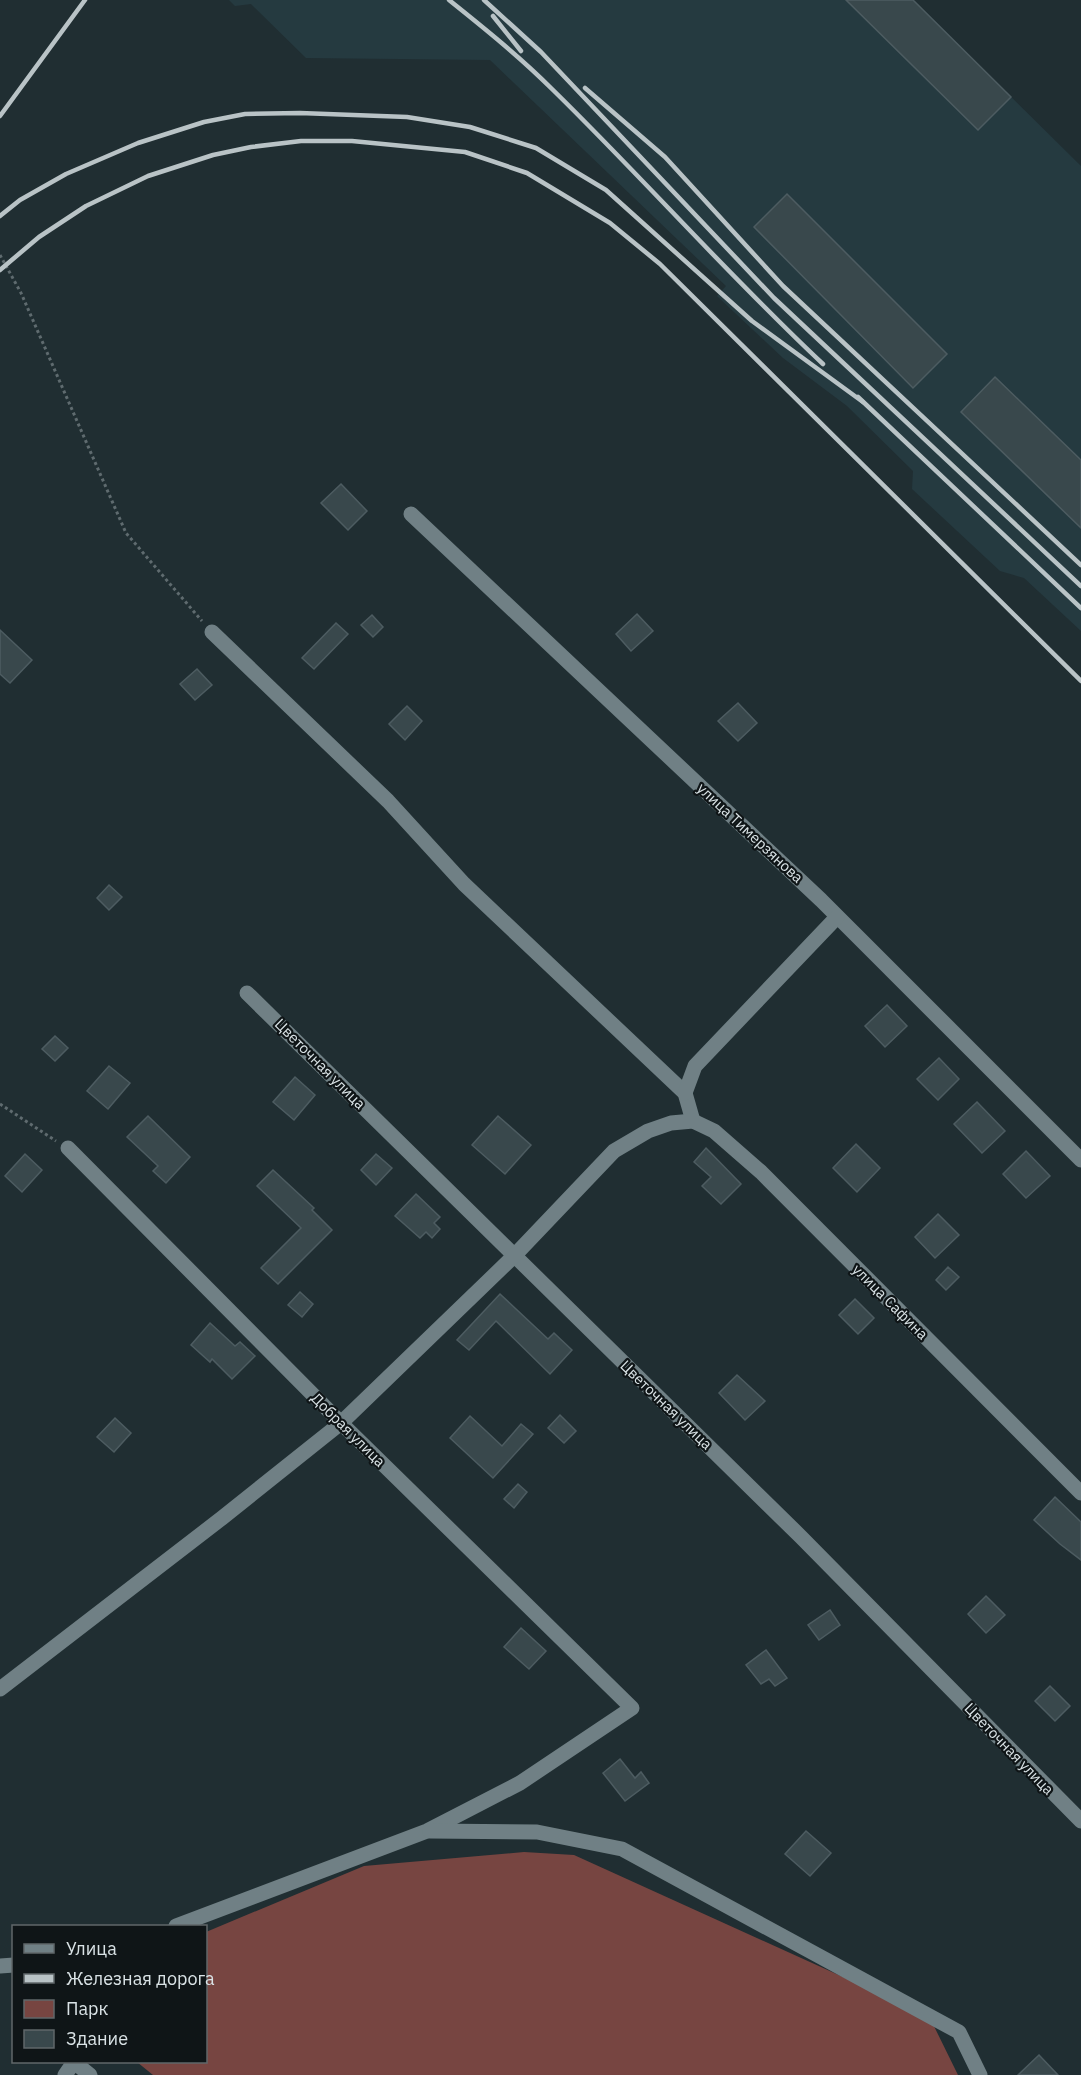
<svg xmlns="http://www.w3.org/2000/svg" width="1081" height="2075" viewBox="0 0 1081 2075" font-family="'IBM Plex Sans',sans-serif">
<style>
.built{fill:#253a40}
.green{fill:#774541}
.building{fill:#39484c;stroke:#4d5c61;stroke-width:1.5}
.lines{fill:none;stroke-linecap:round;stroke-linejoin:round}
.path{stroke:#5f6b6f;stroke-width:3;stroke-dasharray:3 3;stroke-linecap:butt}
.minor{stroke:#708085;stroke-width:15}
.rail{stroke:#b9c3c6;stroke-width:4.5}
.labels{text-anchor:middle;stroke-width:4.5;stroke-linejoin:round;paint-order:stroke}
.street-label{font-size:15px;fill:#dae3e6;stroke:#0f1517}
</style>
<rect width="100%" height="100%" fill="#202e32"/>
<path class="built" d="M229,0H913L1081,166V631L1024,578L1000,571L912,489L913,471L847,406L783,358L717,296L726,286L490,60L306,58L251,4L235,6Z"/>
<path class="green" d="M524,1852L574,1855L929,2016L958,2075H153L137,2062H206V1932L364,1866Z"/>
<g class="building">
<path d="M846,0H913L1011,97L978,130Z"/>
<path d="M787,194L947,354L913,388L754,227Z"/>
<path d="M995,377L1081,460V528L961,412Z"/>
<path d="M341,484L367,511L348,530L321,503Z"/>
<path d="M637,614L653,631L631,651L616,634Z"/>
<path d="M372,615L383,627L373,637L361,625Z"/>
<path d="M336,623L348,634L314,669L302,658Z"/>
<path d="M0,630L32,660L10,683L0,674Z"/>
<path d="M197,669L212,685L195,700L180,684Z"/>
<path d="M738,703L757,723L738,741L718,721Z"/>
<path d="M407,706L422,721L405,740L389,724Z"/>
<path d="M109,885L122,897L109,910L97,898Z"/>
<path d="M887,1005L907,1026L885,1047L865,1026Z"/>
<path d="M55,1036L68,1048L55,1061L42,1049Z"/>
<path d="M939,1058L959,1079L938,1100L917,1079Z"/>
<path d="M109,1066L130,1083L108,1109L87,1091Z"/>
<path d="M295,1077L315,1095L294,1120L273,1102Z"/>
<path d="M977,1102L1005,1131L982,1153L954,1124Z"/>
<path d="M148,1116L190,1157L166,1183L153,1171L158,1166L127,1137Z"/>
<path d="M498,1116L531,1145L505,1174L472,1145Z"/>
<path d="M856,1144L880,1168L857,1192L833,1168Z"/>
<path d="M706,1148L741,1184L721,1204L702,1186L711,1177L694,1162Z"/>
<path d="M1026,1151L1050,1176L1026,1198L1003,1174Z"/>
<path d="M25,1154L42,1170L22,1192L5,1176Z"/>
<path d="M376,1154L392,1168L376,1185L361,1170Z"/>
<path d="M273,1170L314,1208L312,1210L332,1230L278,1284L261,1268L301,1228L257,1186Z"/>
<path d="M416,1194L440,1217L434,1223L440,1229L432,1238L426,1232L420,1238L395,1216Z"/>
<path d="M938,1214L959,1235L935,1258L915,1237Z"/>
<path d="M948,1267L959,1277L946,1290L936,1280Z"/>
<path d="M300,1292L313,1304L302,1317L288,1305Z"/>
<path d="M500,1294L548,1339L554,1333L572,1350L550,1374L496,1321L469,1350L457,1340Z"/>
<path d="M855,1299L874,1318L858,1334L839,1315Z"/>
<path d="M210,1323L235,1346L240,1342L255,1356L232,1379L212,1359L210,1362L191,1345Z"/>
<path d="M737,1375L765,1401L745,1420L719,1393Z"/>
<path d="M560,1415L576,1431L564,1443L548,1428Z"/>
<path d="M470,1416L502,1446L521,1424L533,1434L493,1478L450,1438Z"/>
<path d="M115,1418L131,1433L114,1452L97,1437Z"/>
<path d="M518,1484L527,1492L514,1508L504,1499Z"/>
<path d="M1055,1497L1081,1522V1560L1060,1544L1034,1520Z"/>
<path d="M986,1596L1005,1615L986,1633L968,1614Z"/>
<path d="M830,1610L840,1625L819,1640L808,1625Z"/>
<path d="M521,1628L546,1651L529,1669L504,1647Z"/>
<path d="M766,1650L787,1678L775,1686L769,1679L761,1684L746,1665Z"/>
<path d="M1050,1686L1070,1706L1055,1721L1035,1701Z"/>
<path d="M620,1759L635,1778L641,1772L649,1783L625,1801L603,1773Z"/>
<path d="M806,1831L831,1853L810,1876L785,1854Z"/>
<path d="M1039,2055L1058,2075H1018Z"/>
</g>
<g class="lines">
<g class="path">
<path d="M0,255L21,293L126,533L202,621"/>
<path d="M0,1104L56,1141"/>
</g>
<g class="minor">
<path d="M411,514L821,900L1081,1160"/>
<path d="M212,632L388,801L464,884L685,1093L693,1121"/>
<path d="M247,993L801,1537L1081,1821"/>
<path d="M685,1093L695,1066L837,917"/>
<path d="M68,1148L341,1423L632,1708L520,1783L427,1831L176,1926"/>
<path d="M0,1689L222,1518L341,1423L514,1256L614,1151L648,1131L671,1123L693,1121L714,1131L761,1172L1081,1493"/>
<path d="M430,1831L537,1832L622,1849L959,2032L980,2075"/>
<path d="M0,1966L14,1965"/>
<path d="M74,2062L90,2075"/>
<path d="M65,2075L74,2062"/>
</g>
<g class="rail">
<path d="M449,0C484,28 520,57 552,89C644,179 729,276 823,364"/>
<path d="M484,0L541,52L774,298L1081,586"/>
<path d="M493,16L521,51"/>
<path d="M585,88L665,157L783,286L1081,565"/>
<path d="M0,116L85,0"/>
<path d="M0,216L20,200L66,174L138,143L204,122L245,114L300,113L407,117L470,127L536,148L606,190L752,321L863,402"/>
<path d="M0,270L39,237L86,206L148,176L213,155L251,147L301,141H352L465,152L527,173L610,223L660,264L1081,681"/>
<path d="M858,397L1081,608"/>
</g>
</g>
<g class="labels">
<g class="street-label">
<text transform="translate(750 833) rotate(43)" y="5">улица Тимерзянова</text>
<text transform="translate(320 1064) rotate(45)" y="5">Цветочная улица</text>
<text transform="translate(890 1302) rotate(45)" y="5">улица Сафина</text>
<text transform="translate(666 1405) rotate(44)" y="5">Цветочная улица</text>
<text transform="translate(348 1430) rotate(45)" y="5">Добрая улица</text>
<text transform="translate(1009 1749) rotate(46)" y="5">Цветочная улица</text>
</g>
</g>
<rect x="12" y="1925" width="195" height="138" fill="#0f1517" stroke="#60676a" stroke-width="1.5"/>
<rect x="24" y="1944" width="30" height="9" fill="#708085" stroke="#60676a" stroke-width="1.5"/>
<text x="66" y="1955" font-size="18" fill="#dae3e6">Улица</text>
<rect x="24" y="1974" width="30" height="9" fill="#b9c3c6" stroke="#60676a" stroke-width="1.5"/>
<text x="66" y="1985" font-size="18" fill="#dae3e6">Железная дорога</text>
<rect x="24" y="2000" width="30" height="18" fill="#774541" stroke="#60676a" stroke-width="1.5"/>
<text x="66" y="2015" font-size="18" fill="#dae3e6">Парк</text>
<rect x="24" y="2030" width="30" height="18" fill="#39484c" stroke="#60676a" stroke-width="1.5"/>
<text x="66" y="2045" font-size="18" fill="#dae3e6">Здание</text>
</svg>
